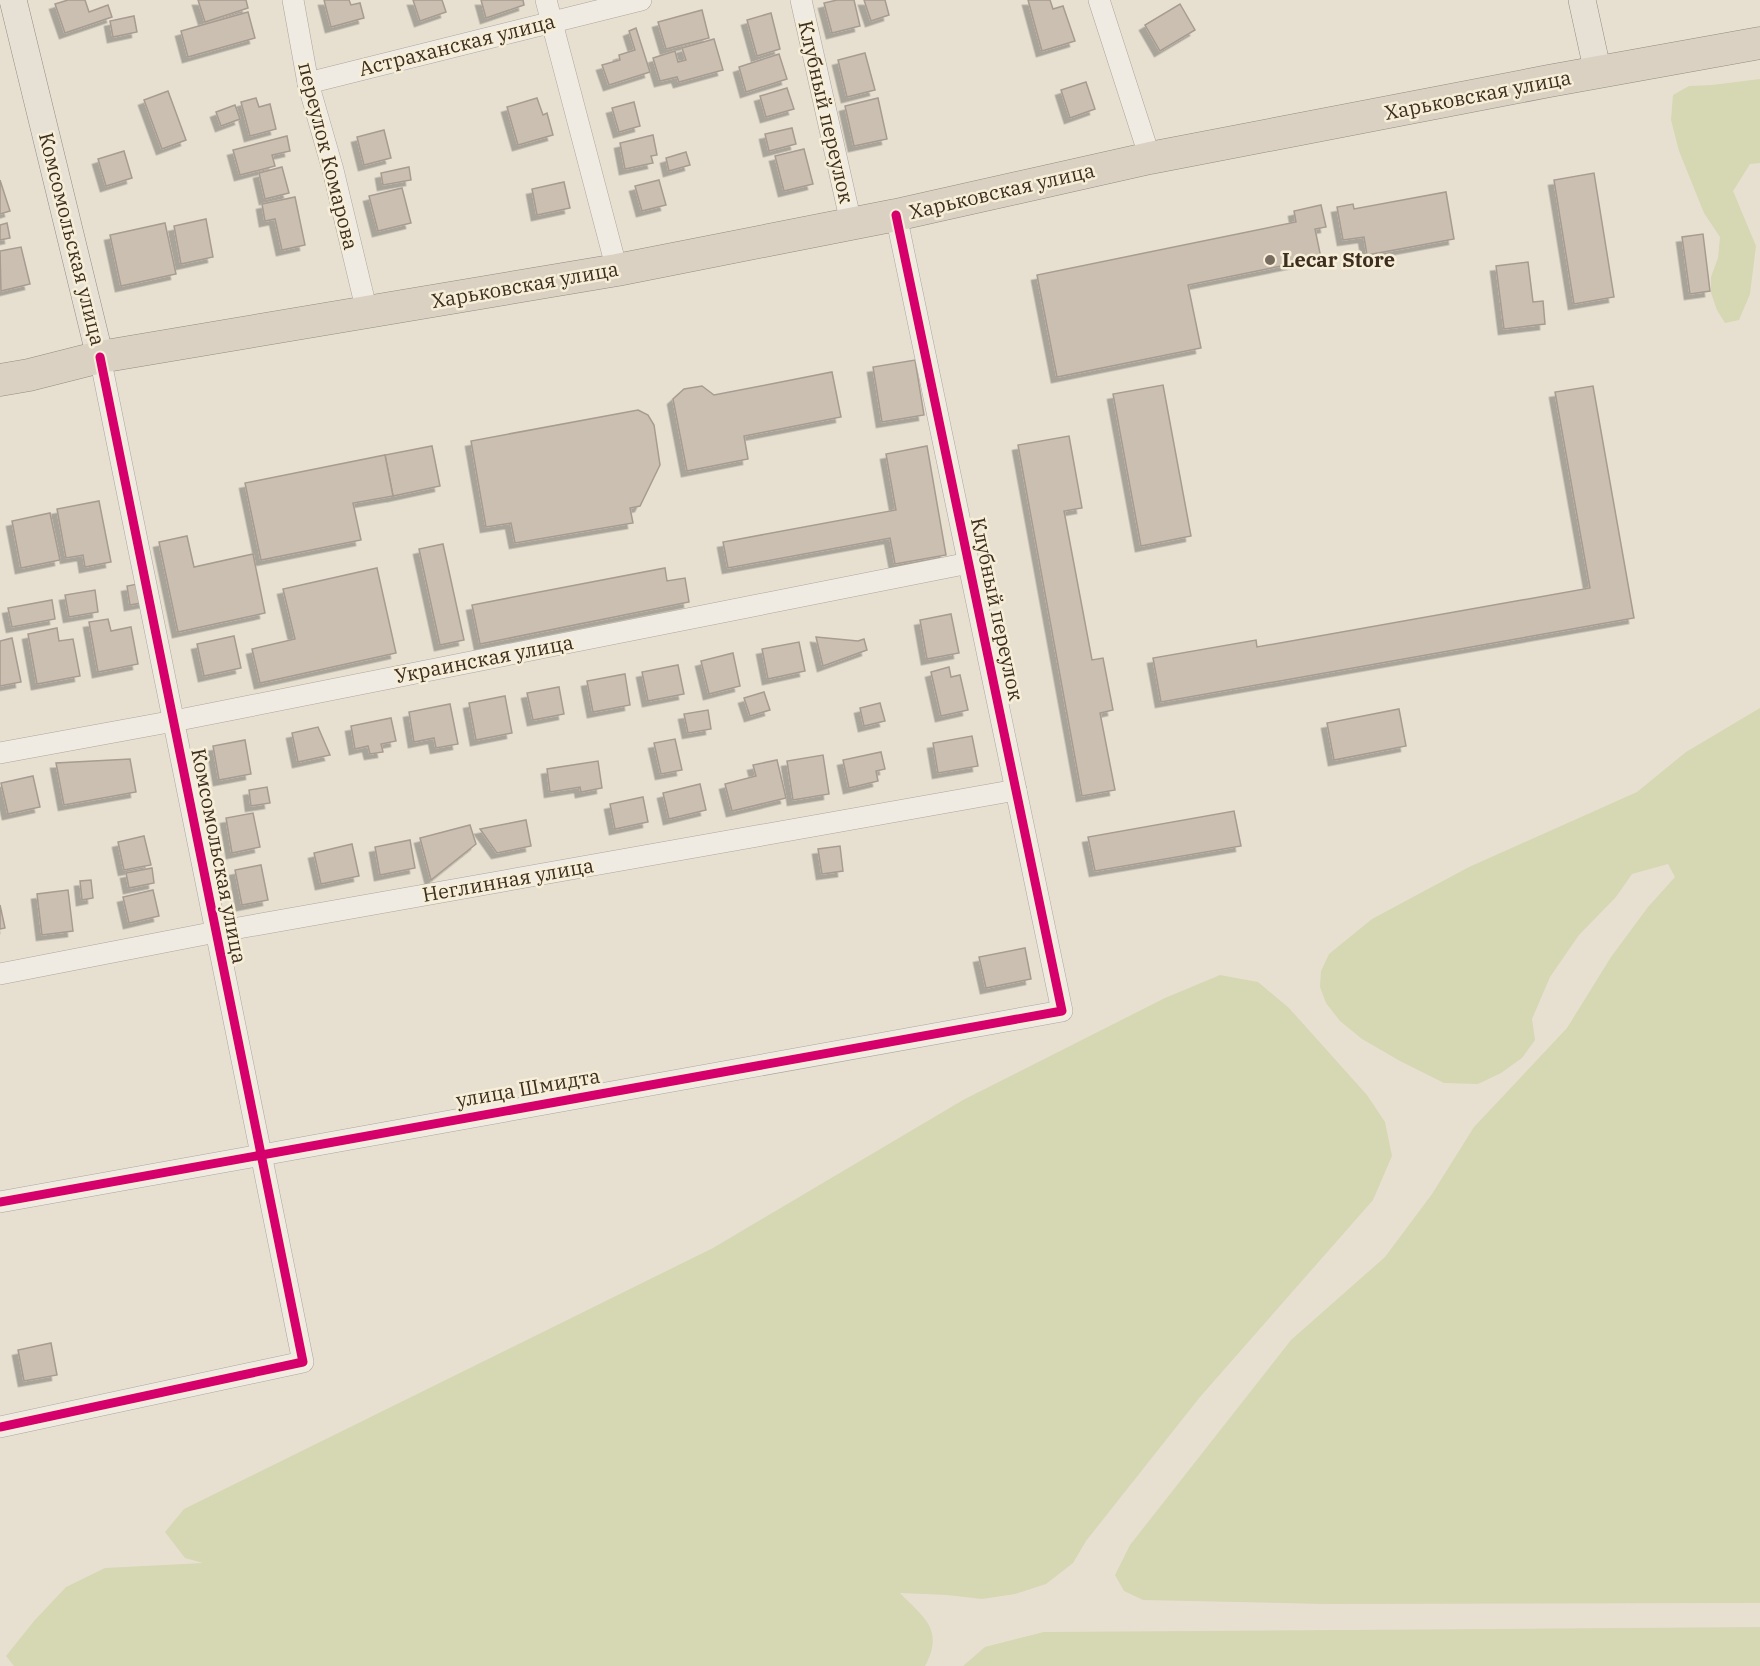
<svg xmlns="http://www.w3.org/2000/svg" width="1760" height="1666" viewBox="0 0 1760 1666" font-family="'IBM Plex Serif',serif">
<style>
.green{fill:#d6d7b3}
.building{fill:#cbbfb2;stroke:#a89c90;stroke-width:1.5;filter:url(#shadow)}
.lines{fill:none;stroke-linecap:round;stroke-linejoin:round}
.minor-casing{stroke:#ada599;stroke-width:22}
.major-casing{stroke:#928b80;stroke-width:28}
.highway-casing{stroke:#928b80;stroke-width:33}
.minor{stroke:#efebe3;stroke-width:21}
.major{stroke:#e6e1d4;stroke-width:27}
.highway{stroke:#dad1c2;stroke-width:32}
.cycleway-casing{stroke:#f7eed8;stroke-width:13}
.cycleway{stroke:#d6006c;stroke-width:9}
.poi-dot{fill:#786c5e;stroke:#f7eed8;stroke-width:2}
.labels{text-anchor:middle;stroke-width:5;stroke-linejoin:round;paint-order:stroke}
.street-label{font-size:20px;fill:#3d2e20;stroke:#f7eed8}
.poi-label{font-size:20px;font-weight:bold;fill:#3d2e20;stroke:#f7eed8;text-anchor:start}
</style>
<defs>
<filter id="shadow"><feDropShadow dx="-5.5" dy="5.5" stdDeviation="0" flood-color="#0004"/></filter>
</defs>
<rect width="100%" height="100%" fill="#e7e0d1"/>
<g class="green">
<path d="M1760,79V163L1750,164L1733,191L1756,246L1750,294L1739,320L1725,323L1717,310L1711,293V277L1718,258L1720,237L1704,213L1679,151L1671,120L1673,95L1689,86L1712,85Z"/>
<path d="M1760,708V1603L1326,1604L1143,1600L1124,1591L1115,1575L1130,1545L1291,1340L1385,1257L1432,1194L1474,1127L1567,1028L1611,957L1648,907L1675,877L1668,864L1632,874L1616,897L1579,935L1550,977L1532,1019L1535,1040L1522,1058L1501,1073L1478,1084L1444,1083L1400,1061L1362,1039L1340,1021L1326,1003L1320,987L1321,971L1329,954L1372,919L1469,867L1637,792L1686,752Z"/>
<path d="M1220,975L1258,982L1289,1008L1367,1095L1385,1122L1392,1156L1373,1200L1200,1397L1086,1541L1073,1563L1046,1584L1015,1594L982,1599L947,1595L900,1593C923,1617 945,1629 925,1666H14L6,1656L34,1621L66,1587L105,1568L203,1563L185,1558L165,1532L184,1509L713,1248L963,1100L1165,998Z"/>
<path d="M1760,1627V1666H963L985,1647L1044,1632Z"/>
</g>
<g class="building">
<path d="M68,0H85L89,12L108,5L112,17L65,33L55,4Z"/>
<path d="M198,0H246L248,8L205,22Z"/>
<path d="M324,0H349L351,5L360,3L364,18L331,27Z"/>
<path d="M413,0H442L446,12L420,21Z"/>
<path d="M481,0H523L524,5L486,18Z"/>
<path d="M837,0H854L860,26L832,33L824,3Z"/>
<path d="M864,0H885L889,15L871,21Z"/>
<path d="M1028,0H1050L1053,9L1063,6L1075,41L1042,51Z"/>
<path d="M1180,4L1195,30L1160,51L1145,25Z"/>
<path d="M702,10L709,38L666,49L658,22Z"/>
<path d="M248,12L255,38L188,57L181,31Z"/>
<path d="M771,13L780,49L757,56L747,20Z"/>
<path d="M134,16L137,32L113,37L110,21Z"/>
<path d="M636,28L650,72L609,85L602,65L620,60L619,55L635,50L629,31Z"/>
<path d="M714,39L723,70L679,82L677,77L660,81L653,58L675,51L678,62L686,60L682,48Z"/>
<path d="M865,53L875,90L847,97L838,60Z"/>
<path d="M779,54L787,79L746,92L739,67Z"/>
<path d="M1086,82L1095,109L1070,118L1061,90Z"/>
<path d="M787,88L794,109L766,117L760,96Z"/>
<path d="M168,91L186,140L162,149L144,100Z"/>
<path d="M256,98L259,107L270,104L276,129L250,136L241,102Z"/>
<path d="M537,98L543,115L547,113L553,135L518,145L507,107Z"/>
<path d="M878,98L887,139L854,146L845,106Z"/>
<path d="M634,102L640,126L619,132L612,108Z"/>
<path d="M235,105L240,119L221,126L216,112Z"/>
<path d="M792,128L796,144L769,151L765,134Z"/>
<path d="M384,130L391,158L364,165L357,137Z"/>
<path d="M653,135L657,155L651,156L653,163L625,169L620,143Z"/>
<path d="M287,136L290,151L272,155L275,166L240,175L233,150Z"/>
<path d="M804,149L813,184L784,191L775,156Z"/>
<path d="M124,151L132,178L106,186L98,159Z"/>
<path d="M686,152L690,165L669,171L666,158Z"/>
<path d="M282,167L289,193L265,199L259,173Z"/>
<path d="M409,167L411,180L383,185L381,173Z"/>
<path d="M1594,173L1614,297L1574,304L1554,180Z"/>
<path d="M0,180L10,211L0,214Z"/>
<path d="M659,180L666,205L642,211L635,186Z"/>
<path d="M564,182L570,208L537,215L532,189Z"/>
<path d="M402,188L411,223L378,231L369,196Z"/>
<path d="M1446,192L1454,239L1367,255L1364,237L1343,240L1337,207L1353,204L1354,209Z"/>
<path d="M295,197L305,245L282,250L275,219L265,221L262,204Z"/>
<path d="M1321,205L1326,227L1315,229L1321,258L1188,285L1201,348L1057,377L1037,275L1296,222L1294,211Z"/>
<path d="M206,219L213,257L181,264L174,226Z"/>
<path d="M7,223L10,238L0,240V225Z"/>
<path d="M165,223L176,274L121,286L110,235Z"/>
<path d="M1703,234L1710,291L1690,294L1682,237Z"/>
<path d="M21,247L30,284L1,291L0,251Z"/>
<path d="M1528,262L1533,302L1543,301L1545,324L1504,329L1496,266Z"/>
<path d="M915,360L924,415L882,422L873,367Z"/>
<path d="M832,372L841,417L744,436L748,459L687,471L673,399L684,389L702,386L714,395Z"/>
<path d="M1163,385L1191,536L1141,546L1113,394Z"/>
<path d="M1593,386L1634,618L1161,702L1153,658L1256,640L1257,647L1590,588L1555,392Z"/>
<path d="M638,410L648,415L654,425L660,465L640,506L630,508L633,523L515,543L511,523L486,527L471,441Z"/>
<path d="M1069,436L1082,508L1064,511L1092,660L1103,658L1113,710L1100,713L1115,790L1082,796L1018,445Z"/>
<path d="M432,446L440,486L393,496L385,455Z"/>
<path d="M927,446L946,555L895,564L890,538L728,568L723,542L896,510L886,454Z"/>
<path d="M385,455L393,496L353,503L361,540L261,560L245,483Z"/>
<path d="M99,501L111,562L85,567L83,555L66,558L57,509Z"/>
<path d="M50,513L60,560L21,568L12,521Z"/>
<path d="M187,536L194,567L253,554L265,613L178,632L159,542Z"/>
<path d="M443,544L464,640L440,645L419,549Z"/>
<path d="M377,568L396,653L260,683L252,649L295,639L283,589Z"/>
<path d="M665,568L667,581L685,578L689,602L480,644L472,605Z"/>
<path d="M148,582L152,601L130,605L127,586Z"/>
<path d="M95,590L98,612L69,617L65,595Z"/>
<path d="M52,600L55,619L12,627L8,608Z"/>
<path d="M951,614L959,653L927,659L920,620Z"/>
<path d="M108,619L111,631L131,627L138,664L98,672L89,622Z"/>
<path d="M57,628L59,641L73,639L80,676L37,684L28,634Z"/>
<path d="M234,636L241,668L204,676L197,644Z"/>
<path d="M816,637L858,641L864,639L867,650L823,666Z"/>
<path d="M12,638L21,682L0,686V641Z"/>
<path d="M799,642L805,671L768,679L762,649Z"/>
<path d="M733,653L740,686L709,694L701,661Z"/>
<path d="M678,665L684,694L648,701L642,672Z"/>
<path d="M949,667L951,677L960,675L968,710L941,716L931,672Z"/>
<path d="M625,674L630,705L593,712L587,681Z"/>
<path d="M559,687L564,714L533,720L527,693Z"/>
<path d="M764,692L770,710L750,716L744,698Z"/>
<path d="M505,696L512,733L476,740L469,703Z"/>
<path d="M880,703L885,721L864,726L860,708Z"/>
<path d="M450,704L458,744L436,748L434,738L414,742L409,712Z"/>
<path d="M1399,709L1406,746L1334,760L1327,723Z"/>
<path d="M708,710L711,729L688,733L684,714Z"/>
<path d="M391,718L396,741L381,744L383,752L370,754L368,746L355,749L351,726Z"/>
<path d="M318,727L330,755L298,762L292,733Z"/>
<path d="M972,736L978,766L938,773L933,743Z"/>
<path d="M675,739L682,770L661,774L654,743Z"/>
<path d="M245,740L251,774L219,780L213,746Z"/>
<path d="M881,752L885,769L876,771L878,781L849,788L843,760Z"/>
<path d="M823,755L829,794L793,800L787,761Z"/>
<path d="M130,759L136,792L64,805L56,763Z"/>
<path d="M777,760L786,798L732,811L725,784L756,776L753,765Z"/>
<path d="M598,761L602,788L581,792L580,787L550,792L547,769Z"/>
<path d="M33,776L40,807L8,814L1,783Z"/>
<path d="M700,784L706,810L669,819L663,793Z"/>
<path d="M267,787L270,803L251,806L249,790Z"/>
<path d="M643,797L648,822L615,829L610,804Z"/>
<path d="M1234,811L1241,846L1095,871L1088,837Z"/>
<path d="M253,813L260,847L232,853L226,818Z"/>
<path d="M526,820L531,846L497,853L480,829Z"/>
<path d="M470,825L476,844L431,880L420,838Z"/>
<path d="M144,836L151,865L124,870L118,842Z"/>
<path d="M410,840L415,868L380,875L375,847Z"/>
<path d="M352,844L359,876L321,884L314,853Z"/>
<path d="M840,846L843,871L822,874L818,849Z"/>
<path d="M261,865L268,900L242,905L235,870Z"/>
<path d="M152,868L154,883L129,888L126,873Z"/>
<path d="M91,880L93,898L82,900L80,881Z"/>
<path d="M68,890L73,931L42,935L37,894Z"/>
<path d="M153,890L159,916L129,923L123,897Z"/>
<path d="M0,905L5,928L0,929Z"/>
<path d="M1025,948L1031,979L986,988L979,957Z"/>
<path d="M51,1343L57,1375L24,1381L18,1350Z"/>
</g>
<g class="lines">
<g class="minor-casing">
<g id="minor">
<path d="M293,0L308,83L333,170L367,312"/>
<path d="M546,0L617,270"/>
<path d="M801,0L851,223"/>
<path d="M1099,0L1150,158"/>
<path d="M308,83L641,0"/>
<path d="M0,753L174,721L969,563"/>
<path d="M0,974L216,932L1016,790"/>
<path d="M0,1202L1062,1011L896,215"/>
<path d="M0,1427L303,1362L100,357"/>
</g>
</g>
<g class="major-casing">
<g id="major">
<path d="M13,0L100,357"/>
<path d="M1582,0L1598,73"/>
</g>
</g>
<g class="highway-casing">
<path id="highway" d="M0,380L29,375L100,357L617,270L896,215L1150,158L1549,81L1760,43"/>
</g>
<use href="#minor" class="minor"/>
<use href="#major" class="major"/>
<use href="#highway" class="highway"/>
<g class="cycleway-casing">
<g id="cycleway">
<path d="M0,1202L1062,1011L896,215"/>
<path d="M0,1427L303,1362L100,357"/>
</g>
</g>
<use href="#cycleway" class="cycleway"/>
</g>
<circle class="poi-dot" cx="1270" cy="260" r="6"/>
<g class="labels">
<g class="street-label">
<text transform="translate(457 45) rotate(-14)" y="7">Астраханская улица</text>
<text transform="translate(1478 95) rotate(-11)" y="7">Харьковская улица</text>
<text transform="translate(826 112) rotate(77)" y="7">Клубный переулок</text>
<text transform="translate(328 156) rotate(76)" y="7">переулок Комарова</text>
<text transform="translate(1002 191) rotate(-13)" y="7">Харьковская улица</text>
<text transform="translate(72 239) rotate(76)" y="7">Комсомольская улица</text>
<text transform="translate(525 285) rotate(-10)" y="7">Харьковская улица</text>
<text transform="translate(997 609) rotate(78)" y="7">Клубный переулок</text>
<text transform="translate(484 659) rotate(-11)" y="7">Украинская улица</text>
<text transform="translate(219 856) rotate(79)" y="7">Комсомольская улица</text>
<text transform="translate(508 880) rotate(-10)" y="7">Неглинная улица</text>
<text transform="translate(528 1088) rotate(-10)" y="7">улица Шмидта</text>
</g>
<g class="poi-label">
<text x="1282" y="267">Lecar Store</text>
</g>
</g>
</svg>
